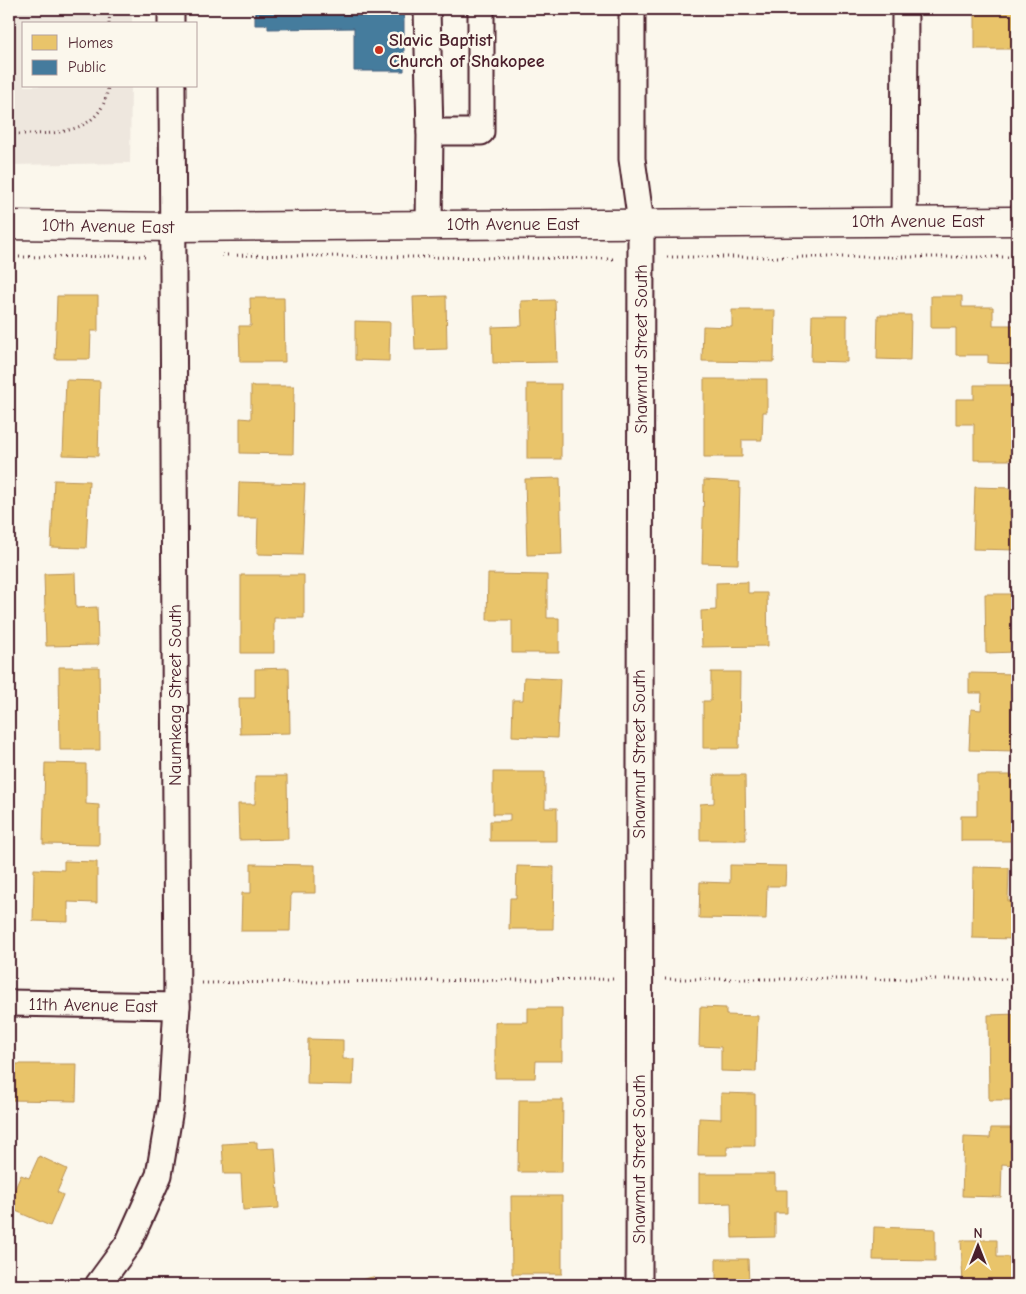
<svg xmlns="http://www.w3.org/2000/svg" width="1026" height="1294" viewBox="0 0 1026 1294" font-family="'Comic Neue',sans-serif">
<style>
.built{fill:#eee7de}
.homes{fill:#e9c46a;stroke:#b99257}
.public{fill:#457b9d;stroke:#465f7b}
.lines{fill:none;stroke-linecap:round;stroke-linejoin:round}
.minor-casing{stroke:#4a1f2b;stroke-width:29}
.major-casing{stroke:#4a1f2b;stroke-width:31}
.path{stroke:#4a1f2b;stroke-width:3;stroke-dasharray:1 4;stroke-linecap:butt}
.minor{stroke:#fbf7ec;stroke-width:25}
.major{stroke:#fbf7ec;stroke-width:28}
.poi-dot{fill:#c8321e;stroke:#fbf7ec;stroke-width:2}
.labels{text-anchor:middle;stroke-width:5;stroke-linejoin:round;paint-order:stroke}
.poi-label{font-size:18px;font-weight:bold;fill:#4a1f2b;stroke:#fbf7ec;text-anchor:start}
.street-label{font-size:18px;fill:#4a1f2b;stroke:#fbf7ec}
</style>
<rect width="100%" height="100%" fill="#fbf7ec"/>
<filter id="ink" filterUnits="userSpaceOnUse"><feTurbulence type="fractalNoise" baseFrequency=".02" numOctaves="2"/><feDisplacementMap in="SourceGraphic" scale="10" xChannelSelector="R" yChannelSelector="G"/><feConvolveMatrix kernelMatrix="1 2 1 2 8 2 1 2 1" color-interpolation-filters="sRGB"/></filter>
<g filter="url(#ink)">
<path class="built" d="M9,9H132V24H24V86H131L130,163L9,165Z"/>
<g class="homes">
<rect x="975" y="9" width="42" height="40"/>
<path d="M57,296H98V331H91L90,359H55Z"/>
<path d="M446,296L447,349L415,350L413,297Z"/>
<path d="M931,296H962V307H993V325H1017V364L988,363V355H956V328H931Z"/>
<path d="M250,298H284L285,362H240L239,326H251Z"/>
<path d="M555,300L557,362L493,363L492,327L522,326L521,301Z"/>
<path d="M732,310H775L774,362L702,361L703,326L732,327Z"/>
<path d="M812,315H847V362L811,361Z"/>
<path d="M878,315H911L910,360L877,359Z"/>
<path d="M355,321L390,322L389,361L355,360Z"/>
<path d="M704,379H767V412H763L762,440H742V457H704Z"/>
<path d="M66,380L100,381L98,456L63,455Z"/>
<rect x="527" y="384" width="34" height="75"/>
<path d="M974,385H1017V460H974V424H956V399H974Z"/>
<path d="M251,386H294L293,454L240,453V418L251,419Z"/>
<path d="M560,478L562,554L527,555L525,479Z"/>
<path d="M54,480L89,481L86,548L51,547Z"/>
<path d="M704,480L740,482L738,564L702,563Z"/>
<path d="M239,482L305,484L302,555L257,554L258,518H238Z"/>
<path d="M975,487L1011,488L1010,515H1017V550L973,549Z"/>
<path d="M75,573L76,608L97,607L98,645L46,646L44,574Z"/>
<path d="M488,574L547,575V618H559V653H512V620H487Z"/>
<path d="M241,575H304V618H274V653H241Z"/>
<path d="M748,582V593H767L768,646L702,647L701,611L716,610V583Z"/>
<path d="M985,594H1017V652L986,653Z"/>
<path d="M59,667H99L100,750H60Z"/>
<path d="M289,668L290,733L240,734L239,698H255V669Z"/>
<path d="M711,672H740L739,748H703V701H711Z"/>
<path d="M969,673L1017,674V751L969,750L971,709L981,710L982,693H969Z"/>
<path d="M524,677L560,679L557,738L512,736L513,700H523Z"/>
<path d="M45,763L86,764V804L99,805V845L43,844Z"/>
<path d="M493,772H545V808H557V841H490V821H510V814H493Z"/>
<path d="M714,775H745L746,840H700V804L714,803Z"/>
<path d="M977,775H1017V819H1012V841H961V816H977Z"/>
<path d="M255,776H287L288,839L239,840L238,804H255Z"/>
<path d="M64,861L97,862V903L68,902V922L33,921L34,869L64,870Z"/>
<path d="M251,864L315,865V893H291L290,931H241L242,893H251Z"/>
<path d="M730,865L786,866L785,886H767L766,919L699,918L700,882L730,883Z"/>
<path d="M517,866L554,867L553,929H509L510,898H516Z"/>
<path d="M973,867L1009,868L1008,901H1017V939L972,938Z"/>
<path d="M700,1007L726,1008V1015L758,1016L756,1072L721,1071V1047L699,1046Z"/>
<path d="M528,1008H562V1061H536L535,1078H495V1022H528Z"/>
<path d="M1017,1014V1100H989L988,1015Z"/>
<path d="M308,1039L343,1040V1059H354L353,1085L307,1084Z"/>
<path d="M9,1064H77L76,1101L9,1100Z"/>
<path d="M721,1093L755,1094V1146H727V1155H698L699,1118L721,1119Z"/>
<path d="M519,1100H563L562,1172H518Z"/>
<path d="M991,1128H1017V1165L1002,1164L1001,1197L962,1196L964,1137L990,1138Z"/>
<path d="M257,1142V1149L275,1148L279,1208L243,1210L241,1174H224L222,1144Z"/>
<path d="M39,1156L67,1169L57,1192L63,1195L50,1226L9,1208V1202L21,1175L29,1178Z"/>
<path d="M699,1174H775V1190H787V1213H775V1237L732,1238L731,1203L699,1204Z"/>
<path d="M511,1196H562V1274H512Z"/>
<path d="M874,1227L935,1229V1261L873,1260Z"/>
<path d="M961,1240H997V1257H1009L1010,1267H1017V1285H963Z"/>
<path d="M716,1259H748L749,1285H716Z"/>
<path d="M373,1277L375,1285H344L343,1284Z"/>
</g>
<path class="public" d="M255,9H404V71H354V28L268,29V25H255Z"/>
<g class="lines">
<g class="minor-casing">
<g id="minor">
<path d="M171,9V24"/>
<path d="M427,9L430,132L429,225"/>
<path d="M632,9V159L641,223L639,1285"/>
<path d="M430,132H481V9"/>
<path d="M904,221L905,9"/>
<path d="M9,1003L177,1006"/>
<path d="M98,1285L128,1244L159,1175L171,1103L177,1006L172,86"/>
</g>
</g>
<g class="major-casing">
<path id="major" d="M9,225L172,227L1017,221"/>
</g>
<g class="path">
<path d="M109,24L110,9"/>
<path d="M9,134C47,134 103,138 108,86"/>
<path d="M222,255L615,259"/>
<path d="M9,257L148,256"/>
<path d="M667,257H1017"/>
<path d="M665,979H1017"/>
<path d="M202,983L616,979"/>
</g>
<use href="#minor" class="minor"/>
<use href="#major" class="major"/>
</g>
</g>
<circle class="poi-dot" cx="379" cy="50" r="5"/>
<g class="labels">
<g class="poi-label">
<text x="389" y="46">Slavic Baptist<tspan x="389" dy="21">Church of Shakopee</tspan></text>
</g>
<g class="street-label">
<text x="918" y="227">10th Avenue East</text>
<text x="513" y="230">10th Avenue East</text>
<text transform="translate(108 226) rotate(1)" y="6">10th Avenue East</text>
<text transform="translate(641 349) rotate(-90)" y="6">Shawmut Street South</text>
<text transform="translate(175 695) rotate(-90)" y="6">Naumkeag Street South</text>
<text transform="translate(639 754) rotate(-90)" y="6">Shawmut Street South</text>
<text transform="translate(93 1005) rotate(1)" y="6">11th Avenue East</text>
<text transform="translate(639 1159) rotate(-90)" y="6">Shawmut Street South</text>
</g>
</g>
<rect width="1026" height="1294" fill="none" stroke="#fbf7ec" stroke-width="30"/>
<rect x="15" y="15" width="996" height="1264" fill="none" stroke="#4a1f2b" stroke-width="2" filter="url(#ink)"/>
<rect x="22" y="22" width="175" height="65" fill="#fbf7ec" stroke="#b4a19f"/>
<rect x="32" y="35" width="25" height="15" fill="#e9c46a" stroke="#b4a19f"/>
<text x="68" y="48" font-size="15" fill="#4a1f2b">Homes</text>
<rect x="32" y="60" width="25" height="15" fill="#457b9d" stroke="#b4a19f"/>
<text x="68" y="72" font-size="15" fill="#4a1f2b">Public</text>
<g transform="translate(978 1246)" stroke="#fbf7ec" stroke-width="4" paint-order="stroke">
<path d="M0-4L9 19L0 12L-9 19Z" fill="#4a1f2b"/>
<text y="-8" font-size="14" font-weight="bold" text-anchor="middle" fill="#4a1f2b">N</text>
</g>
</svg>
